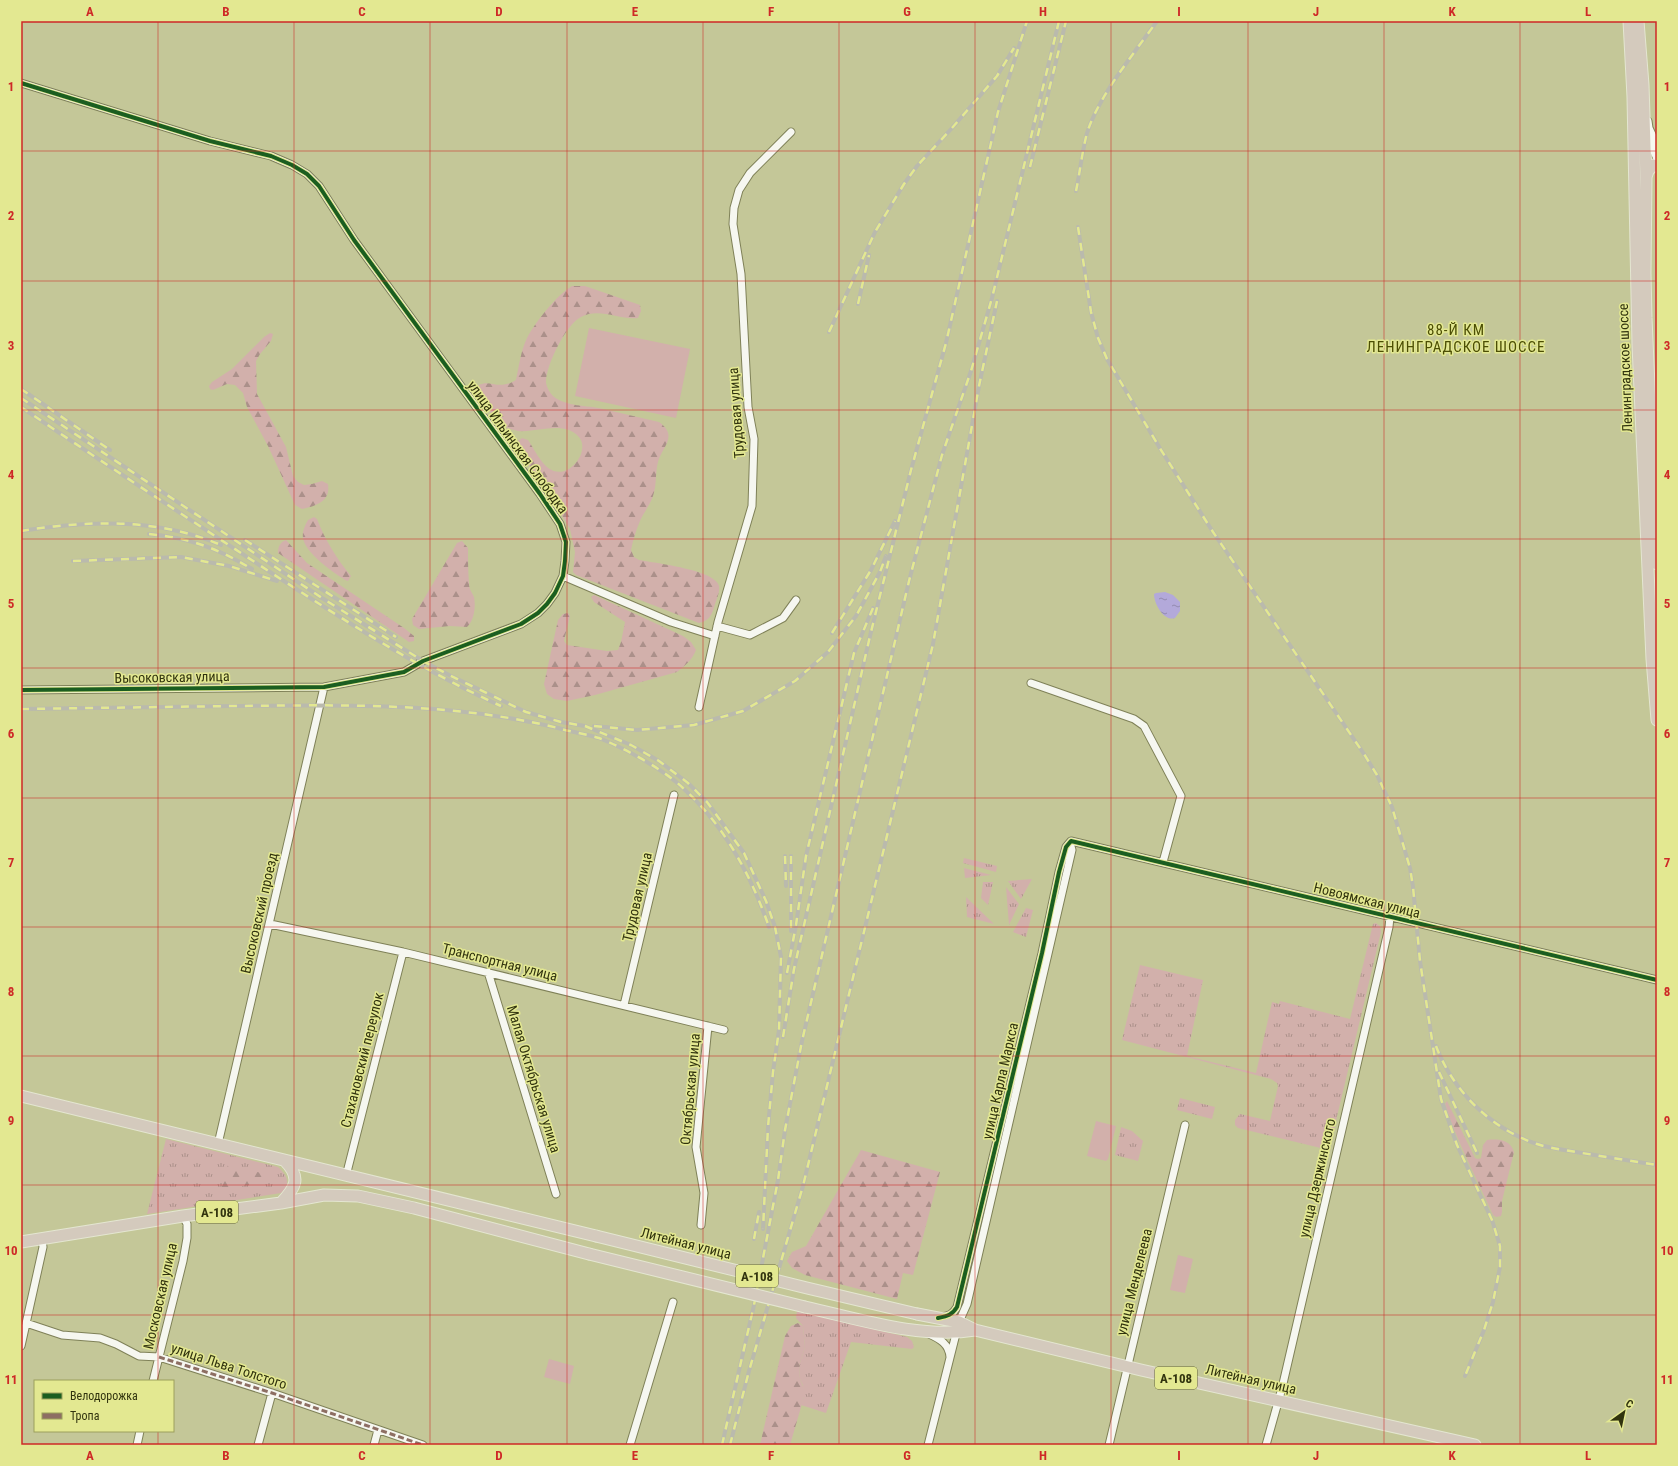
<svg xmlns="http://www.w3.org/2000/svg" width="1678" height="1466" viewBox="0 0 1678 1466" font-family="'Roboto Condensed',sans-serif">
<defs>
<pattern id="grass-tufts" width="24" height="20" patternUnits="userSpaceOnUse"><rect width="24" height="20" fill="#d2b0ab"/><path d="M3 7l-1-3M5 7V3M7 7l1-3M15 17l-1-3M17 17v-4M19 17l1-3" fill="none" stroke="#ab908a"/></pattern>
<pattern id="forest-firs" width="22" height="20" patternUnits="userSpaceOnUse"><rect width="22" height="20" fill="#d2b0ab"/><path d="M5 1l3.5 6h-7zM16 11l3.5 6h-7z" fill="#ab908a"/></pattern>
<pattern id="water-ripples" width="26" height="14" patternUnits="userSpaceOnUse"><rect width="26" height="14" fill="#b3a9da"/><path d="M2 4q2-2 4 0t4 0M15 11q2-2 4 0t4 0" fill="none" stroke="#928aaf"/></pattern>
</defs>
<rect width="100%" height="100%" fill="#c4c798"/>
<path fill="url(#grass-tufts)" d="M964,858L997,866L996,872L963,863Z
M964,868L991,875L965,878Z
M1032,879L1021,899L1008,881Z
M983,882H993L988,905L981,898Z
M1006,887L1019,904L1009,925Z
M966,897L994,924L967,917Z
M1026,908L1033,910L1026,937L1013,932Z
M1376,923L1380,926L1381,932L1329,1150L1238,1128L1235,1125V1120L1240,1114L1270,1121L1278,1086L1277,1083L1271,1079L1122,1040L1140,965L1203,980L1187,1056L1256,1073L1272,1002L1279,1004L1280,1001L1350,1019L1373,924Z
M1180,1098L1215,1107L1212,1119L1177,1110Z
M1121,1127L1132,1131L1143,1141L1138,1161L1115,1155Z
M166,1139L278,1167C287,1175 292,1185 281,1193L147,1214Z
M797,1311L907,1337L912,1341L914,1347L912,1349L851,1342L826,1413L801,1405L804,1397L803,1385L800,1379L799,1366L805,1347L803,1326L796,1318Z"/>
<path fill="url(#forest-firs)" d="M572,286H585L640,305L641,311L638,318C619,320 599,307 581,317C566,324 545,367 546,383C547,388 550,393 553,396C566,407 587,405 603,409C622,413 640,418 659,422C679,436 662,447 658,462C655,473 657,485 653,496C650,505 644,512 640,521C636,530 633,540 631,550L634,557L639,560C655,563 716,570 719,586C720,592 717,598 715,604C712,614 710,621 699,623L576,575L573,572L575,552L570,529L545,487L518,451V441L522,438L528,440C537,453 547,479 567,470C573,467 579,460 581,454C583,448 583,442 579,437C563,420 538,433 518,431C514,430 509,429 506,427C495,423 484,402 477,392L479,385C490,379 499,391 516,380C519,366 521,350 527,338C536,321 557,295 572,286Z
M270,333L273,334L271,341L260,354L256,361L257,394L286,447L293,476L298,482L304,485L312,484L322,481L328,484C331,502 315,506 302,509L295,505L268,446L247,407L243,393L235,385L227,384L213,390L210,389L209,386L212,382L232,369L264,337Z
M314,517L317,519C325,540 337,559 351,576L348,581L345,580C333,572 305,553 303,538C302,532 305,525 308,520Z
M286,540L307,563L404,628L414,636V641L409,642L278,553C278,547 280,542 286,540Z
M462,541L468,548C468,560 468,571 469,583C469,590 472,592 474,597C476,607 474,621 467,627L450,626L419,629L413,625L412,619L457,543Z
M594,595L683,636L691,642L696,650C692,660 686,665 677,672L595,695L567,701L554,699L547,694L544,684L558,620L563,614L568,613L570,616L564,641L567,645L607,651L618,650L621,642L625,622L594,602L591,597Z
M1447,1101L1475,1158L1478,1159L1481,1158L1483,1145L1487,1140C1498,1139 1510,1139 1514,1152L1502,1201V1212L1501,1216L1496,1217L1493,1215C1477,1179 1457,1142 1445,1104Z
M861,1150L940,1172L913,1275L903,1273L897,1299L805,1275L792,1268L787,1261L792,1252L806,1246Z
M228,1165L266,1174V1183L221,1189Z
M798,1323L803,1326L805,1347L799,1366L800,1379L805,1391L804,1397L790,1445H760L785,1336L791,1326Z"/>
<path fill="#d2b0ab" d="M589,328L690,349L676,418L575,396Z
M1096,1121L1116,1126L1108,1159L1106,1161L1087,1156Z
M1178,1255L1193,1259L1185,1293L1170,1290Z
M549,1359L574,1366L570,1384L544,1377Z"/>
<path fill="url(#water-ripples)" d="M1165,592L1173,595L1180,602V611L1175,618C1164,622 1154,604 1154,594L1156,593Z"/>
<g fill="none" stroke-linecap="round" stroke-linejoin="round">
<defs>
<path id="minor" d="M21,83L210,141L271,156L292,165L307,174L319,186L354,240L540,494L560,524L566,542L565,561L563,576L555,593L547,604L538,613L521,624L423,661L404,672L324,687L21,690
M1648,121L1649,128L1657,145
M1647,135L1657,159
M563,576L671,622L715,636
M717,626L750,635L783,618L796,600
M1031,683L1134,719L1144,726L1181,796L1163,862
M699,707L718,622L752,506L754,439L748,407L741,274L733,224L734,208L739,190L750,173L791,132
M270,924L403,952L724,1030
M488,972L556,1194
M624,1005L674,795
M218,1144L324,687
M346,1176L403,952
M701,1225L704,1193L696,1147L708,1026
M941,1317C949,1316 953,1314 957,1307L1042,953L1059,872L1066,847L1071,841L1657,980
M26,1323L62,1335L100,1338L116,1344L139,1356L159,1357L272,1393L423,1445
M929,1334C940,1339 949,1344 950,1357
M21,1346L43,1247L42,1239
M153,1381L183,1261L187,1238V1224L183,1216
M137,1445L140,1431
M258,1445L272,1393
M374,1445L378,1430
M630,1445L673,1302
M928,1445L959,1322L967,1304L1072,850L1070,843
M1109,1445L1185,1125
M1266,1445L1282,1388L1389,927L1390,917"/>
<path id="highway" d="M1629,21L1633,97L1638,345L1652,659L1657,720
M1638,21L1643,85L1646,178L1645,273L1646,318L1657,564
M1646,177L1648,171L1653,165L1657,166
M21,1096L596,1236
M281,1203C295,1188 302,1178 285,1161
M21,1242L183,1216L281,1203L324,1195L358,1196L414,1208L589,1254
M805,1307C859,1319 920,1339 975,1330
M917,1314L959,1322L975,1330L1141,1370L1475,1445"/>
</defs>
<use href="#minor" stroke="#7f8158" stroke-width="9"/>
<use href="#highway" stroke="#e4e6d1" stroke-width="13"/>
<use href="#minor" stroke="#f6f7f0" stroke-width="7"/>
<use href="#highway" stroke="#d4cabd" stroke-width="11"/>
<defs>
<path id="rail" d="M1030,167L1066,21
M1076,191C1080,172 1082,152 1087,133C1099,95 1134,54 1157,21
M1078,227L1091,312L1098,338L1107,359L1161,450L1213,532L1364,754L1377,775L1392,807L1410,868L1413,887L1420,961L1441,1099L1457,1145L1492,1220L1500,1246V1267L1493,1302L1484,1330L1465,1376
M858,304L869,255
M829,332L875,232L904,184L917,166L952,128L997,76L1014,48
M21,389L110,450
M21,398L322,598L423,661L449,675L526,712L561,722L585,726L631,745L659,761L688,783L707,802L744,853L766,901L775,927L781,957L779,1030L773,1072L768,1127L763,1229
M21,407C105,464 189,519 273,574C347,622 421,670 501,706
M21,531C88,520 158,518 221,545
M149,534C190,538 217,548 252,569
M245,540L396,637
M73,561L181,557L229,566L277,581
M832,633L871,570L895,521
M21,709C92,708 162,707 233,706C341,705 452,702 558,728C571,732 586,734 599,738C624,748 663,769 683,788C724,825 751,875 769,927
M594,726L637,730L694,725L743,711L795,681L828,652L856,616L880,572L886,556
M785,856L786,886
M791,856V931
M787,973L796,925L806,856L854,653L873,608
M783,1037L794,969L870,636L911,470L946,343L998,112L1027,21
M1436,1046C1453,1091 1491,1129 1537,1144C1552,1149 1567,1150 1582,1153C1607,1157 1632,1161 1657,1165
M1439,1072L1477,1153
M754,1239L759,1212
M722,1445L754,1305L778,1180L785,1130L802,1041L909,581L942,455L971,371L992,298L1059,21
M730,1445L749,1371L803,1186L933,644L979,386L997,301"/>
</defs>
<use href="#rail" stroke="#babaad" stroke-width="4"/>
<use href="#rail" stroke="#e3e891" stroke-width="2.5" stroke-dasharray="8" stroke-linecap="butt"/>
<defs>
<path id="highway-bridge" d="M596,1236L807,1288L917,1314
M589,1254L805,1307"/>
</defs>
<use href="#highway-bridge" stroke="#e4e6d1" stroke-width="13" stroke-linecap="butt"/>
<use href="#highway-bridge" stroke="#d4cabd" stroke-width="11"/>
<path stroke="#8d6e63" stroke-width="3" stroke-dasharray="6 3" stroke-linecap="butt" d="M159,1357L272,1393L423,1445"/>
<defs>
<path id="cycleway" d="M21,83L210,141L271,156L292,165L307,174L319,186L354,240L540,494L560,524L566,542L565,561L563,576L555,593L547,604L538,613L521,624L423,661L404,672L324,687L21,690
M938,1318C948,1316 952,1315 957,1307L1042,953L1059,872L1066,847L1071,841L1657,980"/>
</defs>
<use href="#cycleway" stroke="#e3e891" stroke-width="6"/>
<use href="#cycleway" stroke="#1b5e20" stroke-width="4"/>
</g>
<path fill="none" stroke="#ce2927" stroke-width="1" stroke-opacity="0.55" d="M158,21V1381M294,21V1445M430,21V1445M567,21V1445M703,21V1445M839,21V1445M975,21V1445M1111,21V1445M1248,21V1445M1384,21V1445M1520,21V1445M21,151H1657M21,281H1657M21,410H1657M21,539H1657M21,668H1657M21,798H1657M21,927H1657M21,1056H1657M21,1185H1657M21,1315H1657M158,1431V1445"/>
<g text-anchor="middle" stroke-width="3" stroke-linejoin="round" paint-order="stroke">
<g fill="#e3e891" stroke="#666935" stroke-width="1">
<rect x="196" y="1201" width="42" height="22" rx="3"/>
<rect x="736" y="1265" width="42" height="22" rx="3"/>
<rect x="1155" y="1367" width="42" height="22" rx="3"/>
</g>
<g font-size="13" font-weight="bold" fill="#31330e">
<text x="217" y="1217">А-108</text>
<text x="757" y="1281">А-108</text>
<text x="1176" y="1383">А-108</text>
</g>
<g font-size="14" fill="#31330e" stroke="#e3e891">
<text transform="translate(1625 368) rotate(-92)" y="5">Ленинградское шоссе</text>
<text transform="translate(736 413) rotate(-94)" y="5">Трудовая улица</text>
<text transform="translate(518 447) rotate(54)" y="5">улица Ильинская Слободка</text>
<text transform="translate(172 677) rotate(-1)" y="5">Высоковская улица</text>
<text transform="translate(637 897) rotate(-77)" y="5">Трудовая улица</text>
<text transform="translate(1367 900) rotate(14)" y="5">Новоямская улица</text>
<text transform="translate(259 913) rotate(-77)" y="5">Высоковский проезд</text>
<text transform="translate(500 962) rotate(14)" y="5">Транспортная улица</text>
<text transform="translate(362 1060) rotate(-76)" y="5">Стахановский переулок</text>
<text transform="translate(534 1079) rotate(73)" y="5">Малая Октябрьская улица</text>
<text transform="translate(1000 1081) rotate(-77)" y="5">улица Карла Маркса</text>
<text transform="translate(690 1089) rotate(-85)" y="5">Октябрьская улица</text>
<text transform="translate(1317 1178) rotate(-77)" y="5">улица Дзержинского</text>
<text transform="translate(686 1243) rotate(14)" y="5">Литейная улица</text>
<text transform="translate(1134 1282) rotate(-76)" y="5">улица Менделеева</text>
<text transform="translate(160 1296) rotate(-77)" y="5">Московская улица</text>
<text transform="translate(229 1366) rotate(18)" y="5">улица Льва Толстого</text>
<text transform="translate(1251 1379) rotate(13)" y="5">Литейная улица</text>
</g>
<g font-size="15" letter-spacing="1" fill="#4c4e04" stroke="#e3e891">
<text x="1456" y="335">88-Й КМ<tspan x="1456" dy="17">ЛЕНИНГРАДСКОЕ ШОССЕ</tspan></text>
</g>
</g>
<rect width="1678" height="1466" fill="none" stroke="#e3e891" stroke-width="44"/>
<rect x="34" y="1380" width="140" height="52" fill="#e3e891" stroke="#9ca05d"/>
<rect x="42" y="1393" width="20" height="6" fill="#1b5e20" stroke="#9ca05d"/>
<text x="70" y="1400" font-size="12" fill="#31330e">Велодорожка</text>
<rect x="42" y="1413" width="20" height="6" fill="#8d6e63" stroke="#9ca05d"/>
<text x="70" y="1420" font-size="12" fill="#31330e">Тропа</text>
<g transform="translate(1624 1412) rotate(33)" stroke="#e3e891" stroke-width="3" paint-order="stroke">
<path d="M0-3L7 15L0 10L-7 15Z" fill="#31330e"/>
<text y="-6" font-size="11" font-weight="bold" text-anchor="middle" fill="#31330e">С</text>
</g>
<rect x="22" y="22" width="1634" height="1422" fill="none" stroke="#ce2927" stroke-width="1.5"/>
<g font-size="13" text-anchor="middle" font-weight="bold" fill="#ce2927">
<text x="90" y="16">A</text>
<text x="226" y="16">B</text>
<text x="362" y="16">C</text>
<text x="499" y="16">D</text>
<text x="635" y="16">E</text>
<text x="771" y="16">F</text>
<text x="907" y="16">G</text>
<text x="1043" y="16">H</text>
<text x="1179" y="16">I</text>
<text x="1316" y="16">J</text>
<text x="1452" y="16">K</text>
<text x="1588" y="16">L</text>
<text x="11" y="91">1</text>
<text x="1667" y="91">1</text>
<text x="11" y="220">2</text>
<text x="1667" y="220">2</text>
<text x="11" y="350">3</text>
<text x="1667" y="350">3</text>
<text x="11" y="479">4</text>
<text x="1667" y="479">4</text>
<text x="11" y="608">5</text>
<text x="1667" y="608">5</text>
<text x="11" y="738">6</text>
<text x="1667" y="738">6</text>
<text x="11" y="867">7</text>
<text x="1667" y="867">7</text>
<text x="11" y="996">8</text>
<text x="1667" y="996">8</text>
<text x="11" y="1125">9</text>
<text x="1667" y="1125">9</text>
<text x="11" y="1255">10</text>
<text x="1667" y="1255">10</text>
<text x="11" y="1384">11</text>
<text x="1667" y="1384">11</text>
<text x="90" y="1460">A</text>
<text x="226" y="1460">B</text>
<text x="362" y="1460">C</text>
<text x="499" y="1460">D</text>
<text x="635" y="1460">E</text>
<text x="771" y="1460">F</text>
<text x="907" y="1460">G</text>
<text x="1043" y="1460">H</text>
<text x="1179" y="1460">I</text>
<text x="1316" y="1460">J</text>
<text x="1452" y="1460">K</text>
<text x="1588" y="1460">L</text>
</g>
</svg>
